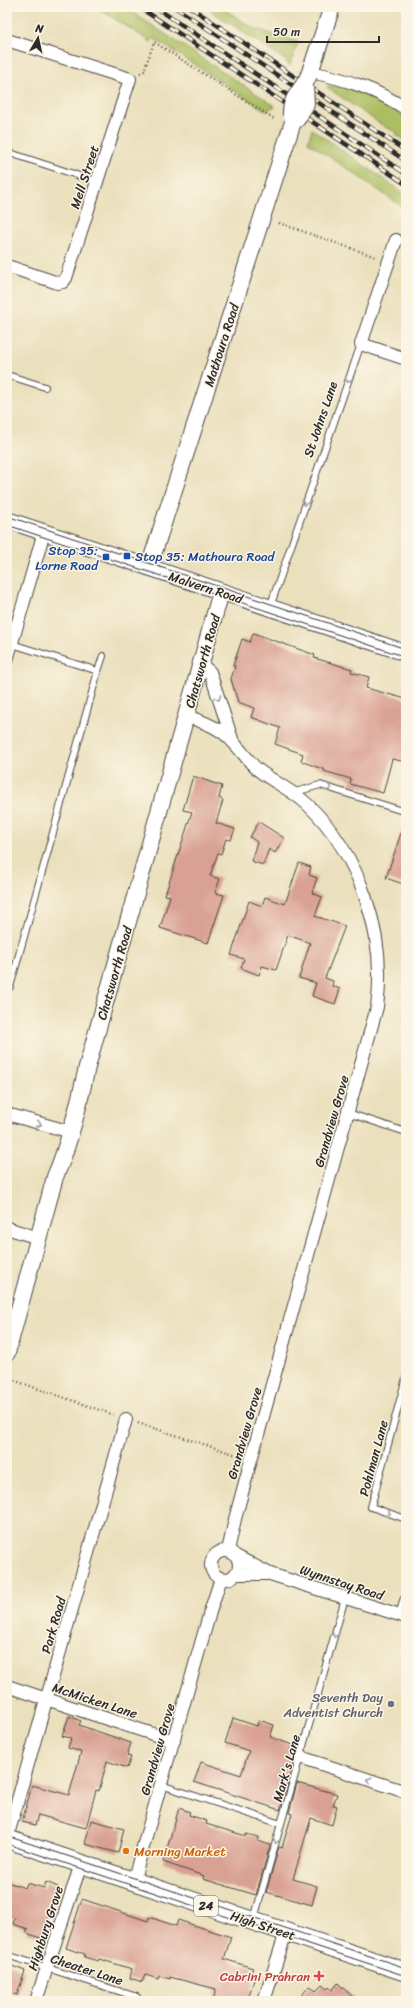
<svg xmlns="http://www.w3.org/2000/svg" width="413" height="2008" viewBox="0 0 413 2008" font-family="Sriracha,sans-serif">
<rect width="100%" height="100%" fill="#fcf5e5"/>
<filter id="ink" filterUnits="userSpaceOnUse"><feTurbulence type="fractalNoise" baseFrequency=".025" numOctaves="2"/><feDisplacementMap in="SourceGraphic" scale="8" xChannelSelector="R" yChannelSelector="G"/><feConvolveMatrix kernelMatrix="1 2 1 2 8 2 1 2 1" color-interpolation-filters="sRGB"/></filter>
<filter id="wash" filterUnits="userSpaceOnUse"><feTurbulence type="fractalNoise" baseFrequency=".012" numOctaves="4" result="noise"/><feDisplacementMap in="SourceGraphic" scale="16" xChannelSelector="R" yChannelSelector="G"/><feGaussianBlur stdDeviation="0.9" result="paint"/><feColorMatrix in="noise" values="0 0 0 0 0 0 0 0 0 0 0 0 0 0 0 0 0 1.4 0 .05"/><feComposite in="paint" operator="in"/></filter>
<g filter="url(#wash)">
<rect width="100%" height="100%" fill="#ebe0bd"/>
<path fill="#acbe62" stroke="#6c7446" d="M96,7H124L275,106L266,111L153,38L151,42Z
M209,7H221L253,28L298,42L290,66L285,60L214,13Z
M327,86L350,87L387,105L406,118V141L397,135L396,132L385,127L328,88Z
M312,129L406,195V209L308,142Z"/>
<g id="blocks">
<path fill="#d9a193" d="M253,633L315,655L314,658L352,669L351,672L369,677L366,688L406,699V762L392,759L383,793L350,784L351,779L324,771L325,770L301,761L303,754L275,744L280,728L251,717L254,708L238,702L231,679L235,666H233L242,639L250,642Z
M193,776L222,786L219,798L223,800L216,823L235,829L231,840L226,839L221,854L218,853L210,876L220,879L215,893L224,895L208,943L160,928L170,896L165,895L192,812L183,810Z
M259,822L284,838L275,853L269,849L263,865L251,861L257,842L250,837Z
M404,824H406V885L386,878Z
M299,863L311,867L309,875L317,878L312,893L322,897L315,916L345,926L325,978L333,981L332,986L340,989L335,1004L312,996L316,983L299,978L310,943L288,935L276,970L262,966L259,975L241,968L244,959L231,955L249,901L262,906L265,897L285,904Z
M69,1716L81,1721L79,1725L131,1743L127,1756L131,1757L127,1768L107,1761L99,1791L96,1790L86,1828L38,1815L35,1825L22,1822L32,1785L69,1795L81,1752L68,1748L71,1738L62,1736Z
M233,1718L257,1726L259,1720L274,1725L270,1737L293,1745L290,1753L294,1754V1761L280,1810L194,1782L201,1762L241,1775L249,1751L225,1743Z
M297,1783L337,1794L333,1805L337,1806L332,1825L311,1818L293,1879L317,1886L312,1905L266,1892L279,1847L282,1848L292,1814L289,1813Z
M179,1808L190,1812L189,1815L207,1821L206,1824L246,1836V1834L259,1837L258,1841L270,1845L256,1895L203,1879L204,1876L163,1862Z
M91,1820L124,1829L118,1853L85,1844Z
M7,1882L25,1888L27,1883L44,1888L46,1882L58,1887L41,1938L26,1933L28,1929L13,1924L15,1918L7,1916Z
M82,1899L148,1921L149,1917L176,1926L178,1920L231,1937L224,1959L253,1968L251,1972L256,1974L247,2001H213L216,1989L170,1977V1979L160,1976L159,1979L145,1975L142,1982L130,1978L132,1969L99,1959L98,1961L84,1957L85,1954L66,1948Z
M7,1964L25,1971L17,1995L7,1992Z
M338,1983L357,2001H296L310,1986L316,1991L322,1985L327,1989L329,1987L332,1990Z"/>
</g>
</g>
<g filter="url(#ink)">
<use href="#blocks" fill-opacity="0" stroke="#484641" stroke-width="1"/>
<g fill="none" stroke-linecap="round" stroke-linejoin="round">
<defs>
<path id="lane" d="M7,152L98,182
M7,375L45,387
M270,607L361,344
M98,671L103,656
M292,793L320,785L406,812
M7,986L10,987L98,671L12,644
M348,1113L406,1132
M406,1378L371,1507L406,1519
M161,1785L281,1824
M254,1919L345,1598
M7,1955L137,1997"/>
<path id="street" d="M7,40L130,79L66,278L63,282L58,283L7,266
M310,72C346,79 376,89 406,109
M396,240L361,344L406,359
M7,660L44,532
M201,665L210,672L233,742
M186,716C204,722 221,728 233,742C242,751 248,761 257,769C273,782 292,790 307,804C360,854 387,936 377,1007L251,1460L235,1519L228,1551
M7,1114L71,1132
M7,1228L38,1238
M211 1565a14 14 0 1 1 28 0a14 14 0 1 1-28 0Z
M236,1556L270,1574L406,1617
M235,1574H267
M402,1616L406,1601
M7,1686L174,1741
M300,1757L406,1792
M7,1838L126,1419
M133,1882L210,1612L221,1578
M36,2001L81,1864
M264,2001L286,1932"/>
<path id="secondary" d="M309,75L332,7
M7,520L406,653
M149,567L290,131L293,122L297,119
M7,1353L55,1177C70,1142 79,1104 87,1067L221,592"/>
<path id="primary" d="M7,1839L406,1972"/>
</defs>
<use href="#lane" stroke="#484641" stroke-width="8"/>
<use href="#street" stroke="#484641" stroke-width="14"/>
<use href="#secondary" stroke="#484641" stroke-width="18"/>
<use href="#primary" stroke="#484641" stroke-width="20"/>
<path stroke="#484641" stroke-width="2.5" stroke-dasharray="1 3" stroke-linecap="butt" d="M140,73L144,71L154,42L276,120
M279,223L376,257
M7,1378L114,1415
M138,1423L240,1456"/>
<use href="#lane" stroke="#fff" stroke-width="6"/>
<use href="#street" stroke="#fff" stroke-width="12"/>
<use href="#secondary" stroke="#fff" stroke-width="16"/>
<use href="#primary" stroke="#fff" stroke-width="18"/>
<path stroke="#2b2b2b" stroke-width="1" d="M7,516L406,649
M7,525L406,657
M7,1836L406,1968
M7,1844L406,1976"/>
<defs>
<path id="rail" d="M139,7L406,184
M155,7L406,174
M175,7L406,161
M190,7L406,151"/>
</defs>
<use href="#rail" stroke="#2b2b2b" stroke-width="4.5"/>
<use href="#rail" stroke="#fcf5e5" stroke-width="3" stroke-dasharray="9" stroke-linecap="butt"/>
<defs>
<path id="secondary-bridge" d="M291,115C290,97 303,90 309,75
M297,119L306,104L305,86"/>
</defs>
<use href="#secondary-bridge" stroke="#484641" stroke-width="18" stroke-linecap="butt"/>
<use href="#secondary-bridge" stroke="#fff" stroke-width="16"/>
</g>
<defs><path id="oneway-chevron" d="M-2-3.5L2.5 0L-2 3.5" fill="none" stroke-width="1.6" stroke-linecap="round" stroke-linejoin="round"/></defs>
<g stroke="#a0a0a0">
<use href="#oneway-chevron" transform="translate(348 380) rotate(109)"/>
<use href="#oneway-chevron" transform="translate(305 503) rotate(109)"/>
<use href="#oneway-chevron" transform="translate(218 698) rotate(70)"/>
<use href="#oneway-chevron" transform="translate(329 788) rotate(18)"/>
<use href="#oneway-chevron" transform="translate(39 1124) rotate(12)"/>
<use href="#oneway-chevron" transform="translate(388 1513) rotate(19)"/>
<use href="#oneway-chevron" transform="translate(335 1635) rotate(106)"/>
<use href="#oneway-chevron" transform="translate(369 1780) rotate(-162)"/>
<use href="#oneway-chevron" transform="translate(276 1841) rotate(106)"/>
</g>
</g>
<g fill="#1a4fb4" stroke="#fcf5e5" stroke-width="1.5">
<rect x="123" y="552" width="8" height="8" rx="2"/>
<rect x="102" y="553" width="8" height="8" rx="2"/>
</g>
<circle fill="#6b7280" stroke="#fcf5e5" stroke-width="1.5" cx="391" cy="1704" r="4"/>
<circle fill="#e8710a" stroke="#fcf5e5" stroke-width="1.5" cx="126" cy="1851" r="4"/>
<path fill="#e0444e" stroke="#fcf5e5" stroke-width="1.5" d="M317 1970h4v4h4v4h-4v4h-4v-4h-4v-4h4z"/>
<g text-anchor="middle" stroke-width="3" stroke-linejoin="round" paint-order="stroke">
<rect fill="#fcf5e5" stroke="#6a6863" stroke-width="1" x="194" y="1896" width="24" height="20" rx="3"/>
<g font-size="12" font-weight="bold" fill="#2b2b2b">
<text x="206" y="1910">24</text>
</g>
<g font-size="13" fill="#2b2b2b" stroke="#fcf5e5">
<text transform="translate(84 177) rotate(-72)" y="5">Mell Street</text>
<text transform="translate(221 345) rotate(-72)" y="5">Mathoura Road</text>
<text transform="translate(320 419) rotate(-71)" y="5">St Johns Lane</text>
<text transform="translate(206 587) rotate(18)" y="5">Malvern Road</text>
<text transform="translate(202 661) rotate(-74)" y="5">Chatsworth Road</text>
<text transform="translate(114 973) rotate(-74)" y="5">Chatsworth Road</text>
<text transform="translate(331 1121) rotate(-74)" y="5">Grandview Grove</text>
<text transform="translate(244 1433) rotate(-74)" y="5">Grandview Grove</text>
<text transform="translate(373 1458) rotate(-75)" y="5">Pohlman Lane</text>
<text transform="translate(342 1582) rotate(18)" y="5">Wynnstay Road</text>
<text transform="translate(53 1625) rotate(-74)" y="5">Park Road</text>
<text transform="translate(95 1700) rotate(18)" y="5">McMicken Lane</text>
<text transform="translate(157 1749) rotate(-74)" y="5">Grandview Grove</text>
<text transform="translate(286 1768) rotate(-74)" y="5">Mark's Lane</text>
<text transform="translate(263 1925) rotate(18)" y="5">High Street</text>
<text transform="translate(45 1928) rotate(-72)" y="5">Highbury Grove</text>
<text transform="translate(87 1969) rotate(18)" y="5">Cheater Lane</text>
</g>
<g font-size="13" fill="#164399" stroke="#fcf5e5" text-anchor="end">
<text x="98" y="555">Stop 35:<tspan x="98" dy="15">Lorne Road</tspan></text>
<text x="135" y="561" text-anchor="start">Stop 35: Mathoura Road</text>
</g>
<g font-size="13" fill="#5b616d" stroke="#fcf5e5" text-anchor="end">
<text x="383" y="1702">Seventh Day<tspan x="383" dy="15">Adventist Church</tspan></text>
</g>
<g font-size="13" fill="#c56008" stroke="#fcf5e5" text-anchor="start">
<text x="134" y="1856">Morning Market</text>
</g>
<g font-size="13" fill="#be3a42" stroke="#fcf5e5" text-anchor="end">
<text x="310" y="1981">Cabrini Prahran</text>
</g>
</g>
<rect width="413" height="2008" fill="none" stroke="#fcf5e5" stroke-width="24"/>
<g transform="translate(38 38) rotate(9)" stroke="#fcf5e5" stroke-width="3" paint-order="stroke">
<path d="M0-3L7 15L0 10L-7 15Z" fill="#2b2b2b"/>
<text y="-6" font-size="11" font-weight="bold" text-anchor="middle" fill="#2b2b2b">N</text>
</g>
<path d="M267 36v6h112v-6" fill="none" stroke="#2b2b2b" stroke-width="2"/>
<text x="273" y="36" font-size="12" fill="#2b2b2b" stroke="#fcf5e5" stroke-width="3" paint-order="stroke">50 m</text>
</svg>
